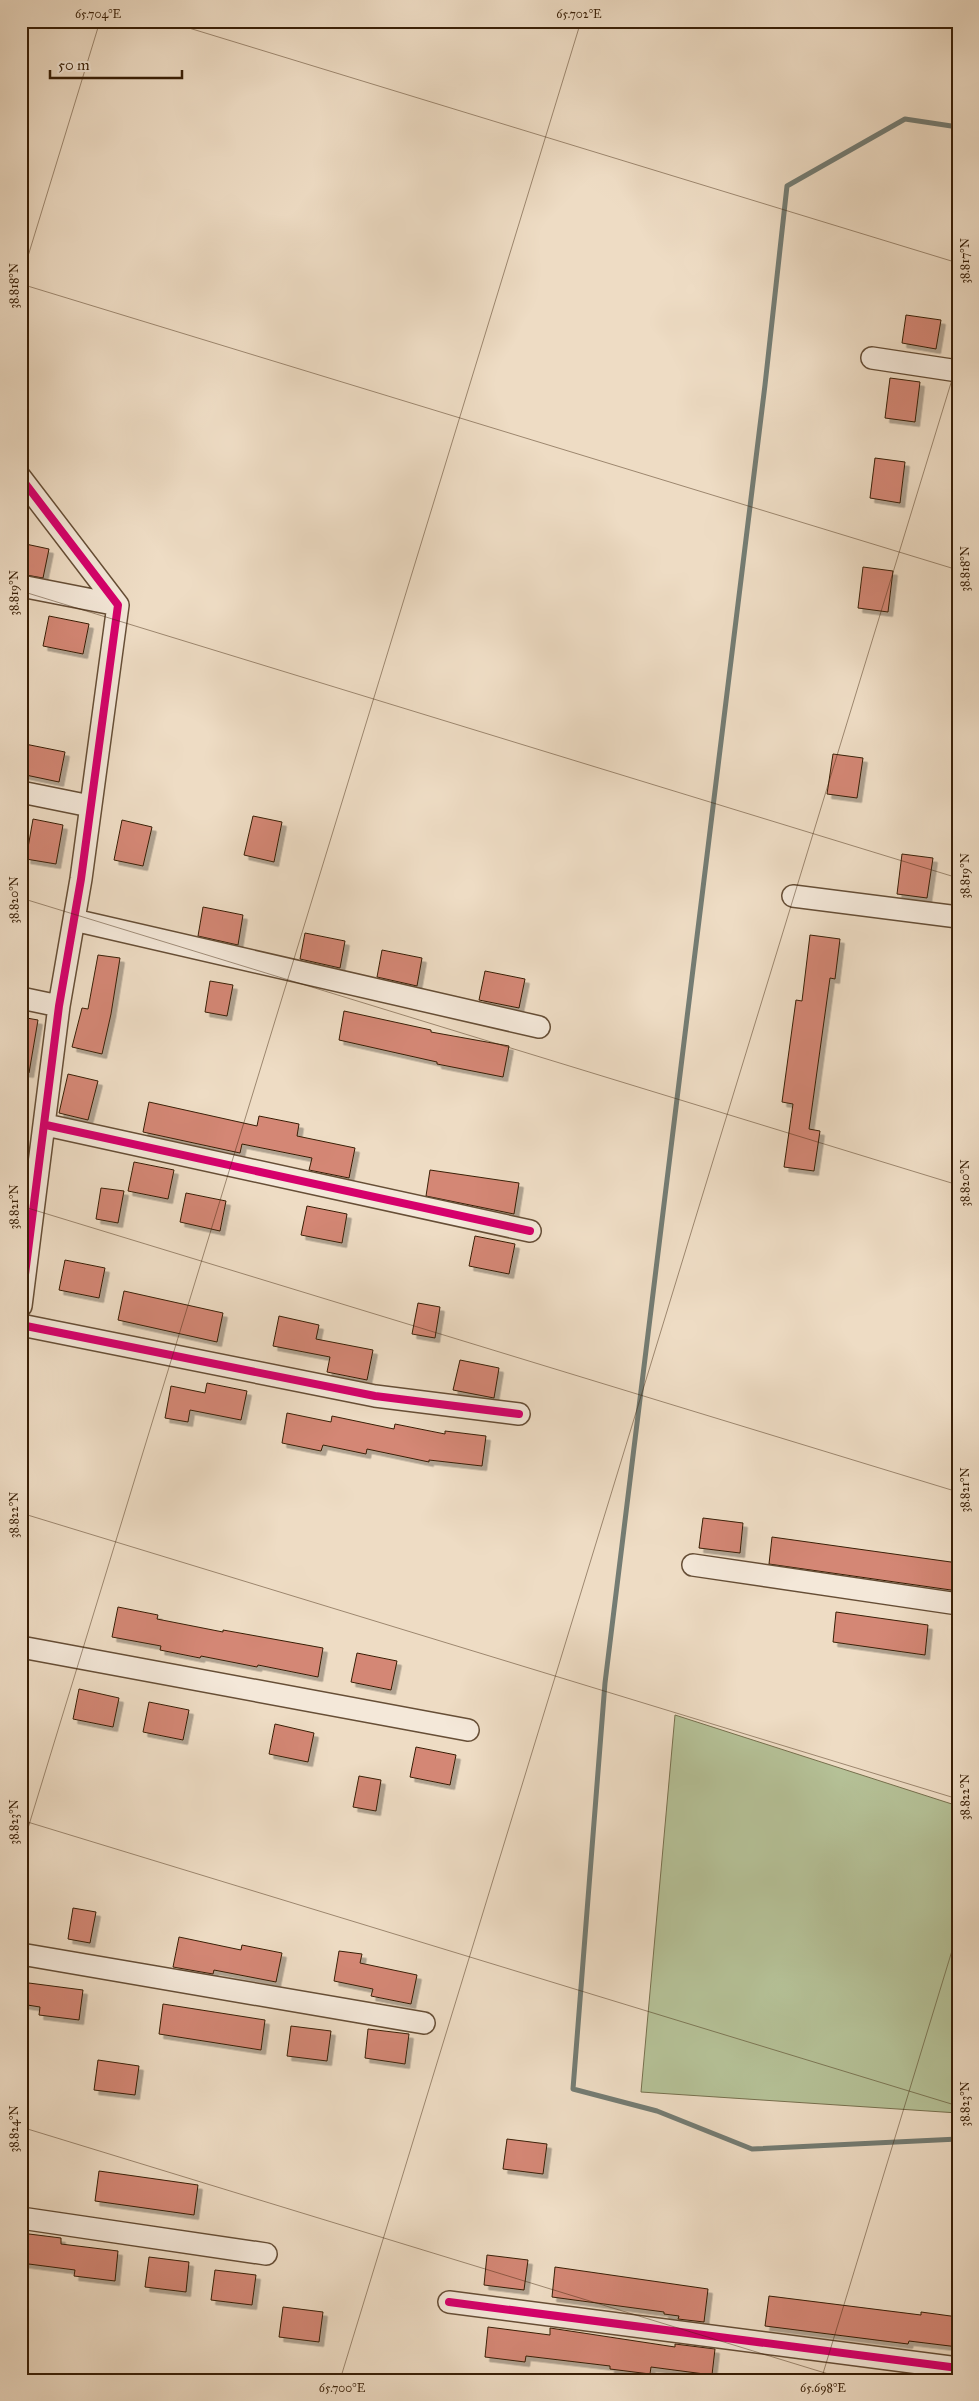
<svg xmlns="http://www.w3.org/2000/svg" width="979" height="2401" viewBox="0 0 979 2401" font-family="'IM FELL Great Primer',serif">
<defs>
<filter id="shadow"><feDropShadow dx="4.5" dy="4.5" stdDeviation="0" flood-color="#0004"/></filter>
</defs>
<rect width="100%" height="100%" fill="#eedcc4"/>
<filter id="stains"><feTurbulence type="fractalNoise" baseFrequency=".004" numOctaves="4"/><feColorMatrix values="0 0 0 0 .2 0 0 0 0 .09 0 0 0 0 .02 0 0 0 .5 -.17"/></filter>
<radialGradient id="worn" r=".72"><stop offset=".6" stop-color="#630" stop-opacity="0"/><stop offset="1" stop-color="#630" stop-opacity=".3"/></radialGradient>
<path fill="#b5c197" stroke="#77704e" d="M675,1715L958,1806V2113L641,2092Z"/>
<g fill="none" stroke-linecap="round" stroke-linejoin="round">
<path stroke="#747c73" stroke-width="5" d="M958,127L905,119L787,186L765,385L605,1683L573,2089L657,2111L752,2149L958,2139"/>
</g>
<path fill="#d48774" stroke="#391f06" filter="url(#shadow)" d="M906,315L941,320L936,349L902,343Z
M890,378L920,382L915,422L885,418Z
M875,458L905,462L900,503L870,498Z
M21,543L49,549L43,578L21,574Z
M863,567L893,571L888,612L858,608Z
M49,616L89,624L83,654L43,646Z
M25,744L65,752L59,782L21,774Z
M833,754L863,758L857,798L827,794Z
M253,816L282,822L274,862L244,855Z
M33,819L63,825L56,864L26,859Z
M122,820L152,827L143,866L114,860Z
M902,854L933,858L927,898L897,894Z
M203,907L243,915L238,945L198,936Z
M305,933L345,941L340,968L300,959Z
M810,935L840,939L835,979L830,978L809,1129L820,1131L814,1171L784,1167L793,1104L782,1102L796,1000L802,1001Z
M382,950L422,958L417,986L377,977Z
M98,955L120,958L111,1014L102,1054L72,1047L82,1008L88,1009Z
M485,971L525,979L519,1008L479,1000Z
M210,981L233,985L227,1016L205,1012Z
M344,1011L431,1030V1032L509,1046L503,1077L437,1064V1062L339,1040Z
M21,1017L38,1020L29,1073L21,1072Z
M68,1074L98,1081L88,1120L59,1113Z
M149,1102L257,1126L259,1116L299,1124L297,1136L355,1148L349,1178L309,1170L312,1158L242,1144L240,1153L143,1132Z
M134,1162L174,1170L168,1199L128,1191Z
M430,1170L519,1183L514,1214L426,1196Z
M101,1188L124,1191L118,1223L96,1219Z
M186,1193L226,1201L220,1231L180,1222Z
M307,1206L347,1214L342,1243L301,1235Z
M475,1236L515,1244L509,1274L469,1266Z
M65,1260L105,1268L99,1298L59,1290Z
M124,1291L223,1313L217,1342L118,1320Z
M418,1303L440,1307L435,1338L412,1334Z
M279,1316L319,1325L316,1339L373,1350L367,1380L327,1372L330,1357L273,1346Z
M460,1360L499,1368L494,1398L453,1390Z
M207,1383L247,1391L241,1420L190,1410L188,1422L165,1418L171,1386L205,1393Z
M287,1413L331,1422L332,1416L394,1429L395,1424L445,1434V1431L486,1436L482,1466L429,1460V1462L367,1449L366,1454L323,1445L321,1451L282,1443Z
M703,1518L743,1523L740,1553L699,1548Z
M772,1537L958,1563V1591L769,1564Z
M118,1607L158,1615L157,1619L223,1632V1630L323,1648L318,1677L258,1665L257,1667L201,1656L200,1658L160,1650L161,1646L112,1637Z
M836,1612L928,1625L925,1655L833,1642Z
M357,1653L397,1661L391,1690L351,1682Z
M79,1689L119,1698L113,1727L73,1719Z
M149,1702L189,1710L183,1740L143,1732Z
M275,1724L314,1733L308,1762L269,1754Z
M416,1747L456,1755L450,1785L410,1777Z
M359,1776L381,1780L376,1811L353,1807Z
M73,1908L96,1912L90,1943L68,1939Z
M179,1937L241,1950L242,1945L282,1953L276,1982L214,1970L213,1974L173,1967Z
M339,1951L362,1954L360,1963L417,1975L411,2004L371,1996L373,1989L334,1981Z
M21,1982L83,1990L79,2020L39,2015L40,2007L21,2004Z
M163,2004L265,2020L261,2050L159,2034Z
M291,2026L331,2031L327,2061L287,2056Z
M368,2029L409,2034L405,2064L365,2058Z
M98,2060L139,2066L135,2095L94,2090Z
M507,2139L547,2144L543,2174L503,2169Z
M99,2171L198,2185L194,2215L95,2201Z
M21,2233L61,2238V2244L118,2251L115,2281L74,2276L75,2270L21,2263Z
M487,2255L528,2260L524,2290L484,2285Z
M149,2257L189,2262L186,2292L145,2287Z
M555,2267L708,2289L704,2322L678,2319L679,2316L664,2314V2312L552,2297Z
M215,2270L256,2275L252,2305L211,2300Z
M769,2296L921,2315V2312L958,2317V2347L909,2341L908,2344L765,2326Z
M283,2307L323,2312L319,2342L279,2337Z
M488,2327L550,2335V2328L675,2347V2344L715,2349L712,2375L651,2367L650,2374L610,2369V2366L526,2356L525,2362L485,2357Z"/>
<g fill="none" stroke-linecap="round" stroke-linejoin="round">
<defs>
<path id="minor" d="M872,358L958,371
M21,478L118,605L81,879L59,1006L21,1306
M21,586L118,605
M21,792L90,806
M793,896L958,917
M74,920L539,1027
M21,998L59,1006
M46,1125L530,1231
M21,1325L375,1396L519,1414
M693,1565L958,1604
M21,1647L468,1730
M21,1954L424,2023
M21,2218L266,2254
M449,2302L958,2368"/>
</defs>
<use href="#minor" stroke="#664e36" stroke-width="24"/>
<use href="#minor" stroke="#f4e8d9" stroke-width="21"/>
<defs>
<path id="cycleway" d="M21,478L118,605L81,879L59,1006L21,1306
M46,1125L530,1231
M21,1325L375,1396L519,1414
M449,2302L958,2368"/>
</defs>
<use href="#cycleway" stroke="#f4e8d9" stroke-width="11"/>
<use href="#cycleway" stroke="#d6006c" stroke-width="8"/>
</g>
<path fill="none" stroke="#391f06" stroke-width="1" stroke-opacity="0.45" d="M166,21L958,263M21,279L100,21M21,284L958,570M21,591L958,878M21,898L958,1185M21,1206L958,1492M21,1513L958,1799M21,1820L958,2106M21,1851L581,21M21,2127L848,2380M340,2380L958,360M821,2380L958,1931"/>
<rect width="979" height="2401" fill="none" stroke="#eedcc4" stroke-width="55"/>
<path d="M50 70v8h132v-8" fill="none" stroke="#391f06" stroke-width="2.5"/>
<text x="58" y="70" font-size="15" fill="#391f06" stroke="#f4e8d9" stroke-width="4" paint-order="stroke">50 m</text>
<rect x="28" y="28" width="924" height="2346" fill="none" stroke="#391f06" stroke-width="2"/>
<g font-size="12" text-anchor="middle" fill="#391f06">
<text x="98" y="18">65.704°E</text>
<text x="579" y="18">65.702°E</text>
<text transform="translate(965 261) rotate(-90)" y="4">38.817°N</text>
<text transform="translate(14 286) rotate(-90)" y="4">38.818°N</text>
<text transform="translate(965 569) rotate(-90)" y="4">38.818°N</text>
<text transform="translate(14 593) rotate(-90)" y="4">38.819°N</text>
<text transform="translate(965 876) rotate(-90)" y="4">38.819°N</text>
<text transform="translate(14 900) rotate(-90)" y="4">38.820°N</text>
<text transform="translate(965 1183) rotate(-90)" y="4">38.820°N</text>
<text transform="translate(14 1207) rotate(-90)" y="4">38.821°N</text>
<text transform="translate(965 1490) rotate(-90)" y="4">38.821°N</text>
<text transform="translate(14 1515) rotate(-90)" y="4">38.822°N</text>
<text transform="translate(965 1797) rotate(-90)" y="4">38.822°N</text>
<text transform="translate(14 1822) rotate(-90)" y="4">38.823°N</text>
<text transform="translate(965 2104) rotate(-90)" y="4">38.823°N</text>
<text transform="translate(14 2129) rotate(-90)" y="4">38.824°N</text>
<text x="342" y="2392">65.700°E</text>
<text x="823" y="2392">65.698°E</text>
</g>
<rect width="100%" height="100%" filter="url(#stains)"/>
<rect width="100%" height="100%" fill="url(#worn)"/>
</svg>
